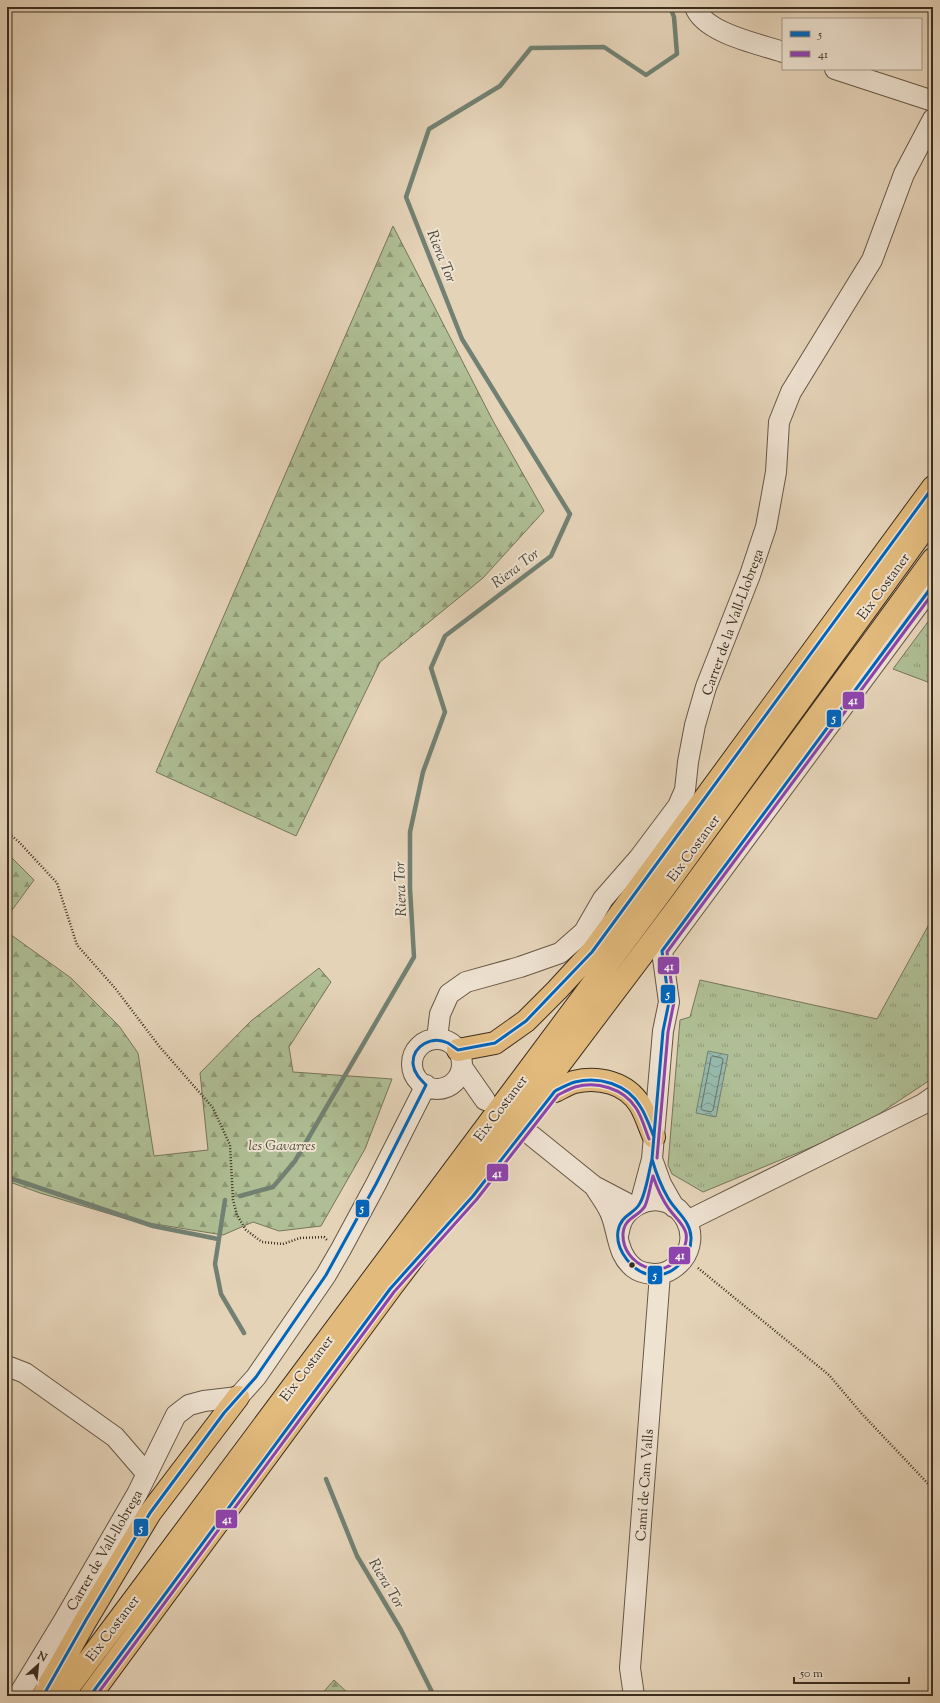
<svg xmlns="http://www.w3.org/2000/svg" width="940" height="1703" viewBox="0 0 940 1703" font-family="'Sorts Mill Goudy',serif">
<defs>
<pattern id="forest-firs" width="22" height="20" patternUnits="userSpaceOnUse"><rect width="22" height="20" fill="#afbe94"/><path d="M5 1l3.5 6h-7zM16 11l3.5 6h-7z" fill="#909b78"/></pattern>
<pattern id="park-tufts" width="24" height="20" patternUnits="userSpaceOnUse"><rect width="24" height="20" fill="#afbe94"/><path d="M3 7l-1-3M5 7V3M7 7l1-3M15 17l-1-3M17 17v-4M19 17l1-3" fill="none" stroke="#909b78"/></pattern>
<pattern id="water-waves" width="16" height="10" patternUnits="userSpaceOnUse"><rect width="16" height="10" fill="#96b8ab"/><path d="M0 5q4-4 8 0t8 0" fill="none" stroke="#7c968b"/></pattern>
</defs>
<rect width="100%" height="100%" fill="#e5d3b8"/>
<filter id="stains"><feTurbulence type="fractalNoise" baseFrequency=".005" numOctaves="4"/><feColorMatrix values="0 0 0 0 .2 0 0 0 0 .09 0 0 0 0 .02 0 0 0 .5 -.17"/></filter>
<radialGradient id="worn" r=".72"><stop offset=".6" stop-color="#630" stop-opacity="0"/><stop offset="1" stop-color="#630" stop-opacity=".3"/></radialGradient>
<path fill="url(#forest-firs)" stroke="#75765a" d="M393,226L493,421L544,511L483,578L380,662L296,836L156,772Z
M7,853L34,880L7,917Z
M7,932L71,978L119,1026L138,1053L154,1156L208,1150L200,1073L251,1021L319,968L331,982L289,1047L293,1072L392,1079L365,1149L321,1226L279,1231L253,1222L223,1235L130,1220L40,1193L7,1181Z
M334,1680L351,1696H320Z"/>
<path fill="url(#park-tufts)" stroke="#75765a" d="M933,615V684L893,669Z
M933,917V1078L858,1128L703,1192L672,1174L668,1165L680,1020L690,1017L700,980L877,1019Z"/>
<path fill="url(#water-waves)" stroke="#728173" d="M708,1051L728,1055L716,1117L696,1113Z"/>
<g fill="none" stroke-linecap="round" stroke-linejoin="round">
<path stroke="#687365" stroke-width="1" d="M713,1056L722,1058L723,1060L713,1110L711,1112L702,1110L701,1108L711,1058Z"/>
<path stroke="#728173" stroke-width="4.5" d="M7,1177L153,1226L218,1239
M240,1196L273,1187L295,1161L414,957L410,888V832L423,772L445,712L431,668L445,636L551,556L570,514L462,339L406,197L429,129L500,86L531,48L604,47L646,75L677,54L674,17L670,7
M225,1200L215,1264L221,1294L244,1333
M326,1479L357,1556L401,1630L434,1696"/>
<defs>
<path id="minor" d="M695,7C704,33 759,44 783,52
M835,69L933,101
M437,1039L440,1014L449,994L466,982L520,967L560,953L584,932L603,899L639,858L678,806L685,790L688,762L695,725L706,687L750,575L766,527L776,472L779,422L791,392L872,260L904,174L933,119
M412 1064a25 25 0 1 1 50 0a25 25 0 1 1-50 0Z
M462,1067L485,1100
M532,1136L594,1186L634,1207
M652,1159L661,1184L674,1207
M594,1186C599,1194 606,1203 610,1212C619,1232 616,1257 637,1270C647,1275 662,1276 672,1269C712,1243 680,1185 639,1204C632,1208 625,1214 622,1221C620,1225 619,1231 618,1236
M640,1204L652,1159L663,1031L669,1002L662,951L933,585
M687,1221L923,1104L933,1097
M7,1366L25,1373L115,1437L147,1474
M18,1696L63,1622L137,1494L176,1415L189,1405L204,1401L238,1397L256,1377L326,1275L341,1249L376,1184L426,1085
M634,1696L630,1668L632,1643L660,1274"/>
<path id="highway" d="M458,1050L495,1043L526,1021L557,990L592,952L933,487
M555,1091C561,1088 568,1084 574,1082C599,1076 627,1083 640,1105C646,1115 649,1126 654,1137
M43,1696L86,1620L150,1513L238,1397
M62,1696L662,891L933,517
M90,1696L390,1289L682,902L933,559"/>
</defs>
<use href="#minor" stroke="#665745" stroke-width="22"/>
<use href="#highway" stroke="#3b2e1f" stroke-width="24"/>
<path stroke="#3b2e1f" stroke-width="2.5" stroke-dasharray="1 2" stroke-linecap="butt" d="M7,12L10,7
M7,832L19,842L57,883L77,945L115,988L159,1046L213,1108L230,1145L233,1200L237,1215L246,1230L262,1242L283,1244L300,1238L324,1237L327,1240
M698,1268L829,1375L862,1414L933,1489"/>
<use href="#minor" stroke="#eee2d1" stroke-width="20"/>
<use href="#highway" stroke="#e2ba7c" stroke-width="22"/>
<defs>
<path id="bus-1" d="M652,1159C656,1173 661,1186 668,1198C676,1212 690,1220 691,1237C692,1257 673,1277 652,1275C633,1273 615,1250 618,1231C621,1214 635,1214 640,1203C646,1193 649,1171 652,1159Z
M652,1159L663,1031L669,1002L662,951L933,585
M43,1696L86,1620L150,1513L224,1413L256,1377L326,1275L376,1184L426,1085C420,1079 414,1073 413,1064C412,1046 432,1035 448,1043C451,1045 455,1048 458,1050L495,1043L526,1021L592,952L933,487
M90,1696L390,1289L473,1196L555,1091C561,1088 568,1084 575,1082C599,1076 627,1084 640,1106C646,1115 650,1127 654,1137"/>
<path id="bus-2" d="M657,1158L668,1032L674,1002L667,952L933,593
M653,1176C657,1188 662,1199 669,1209C681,1225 694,1231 681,1254C664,1284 622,1265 623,1234C624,1217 639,1217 645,1206C649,1197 650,1186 653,1176Z
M96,1696L394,1292L477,1199L558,1095C564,1092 569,1089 575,1087C597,1081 623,1088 636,1108C642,1117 645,1129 649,1139"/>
</defs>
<use href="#bus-1" stroke="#eee2d1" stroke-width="6"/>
<use href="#bus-2" stroke="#eee2d1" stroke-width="6"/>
<use href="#bus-1" stroke="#0065bd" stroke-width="3"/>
<use href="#bus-2" stroke="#8e44ad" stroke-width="3"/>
</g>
<circle fill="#3b2e1f" stroke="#eee2d1" stroke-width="1.5" cx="632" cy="1265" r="3.5"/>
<g text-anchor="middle" stroke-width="4" stroke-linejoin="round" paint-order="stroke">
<g font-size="14" fill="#3b2e1f" stroke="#eee2d1">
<text transform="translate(883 586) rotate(-54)" y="5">Eix Costaner</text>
<text transform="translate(732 622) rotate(-70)" y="5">Carrer de la Vall-Llobrega</text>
<text transform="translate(693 848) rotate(-54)" y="5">Eix Costaner</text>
<text transform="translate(500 1108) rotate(-53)" y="5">Eix Costaner</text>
<text transform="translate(306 1368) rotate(-53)" y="5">Eix Costaner</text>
<text transform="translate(644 1485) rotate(-86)" y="5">Camí de Can Valls</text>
<text transform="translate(104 1550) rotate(-60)" y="5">Carrer de Vall-llobrega</text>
<text transform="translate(112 1628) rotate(-53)" y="5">Eix Costaner</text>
</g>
<g font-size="14" font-style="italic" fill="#524b36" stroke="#eee2d1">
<text x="282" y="1150">les Gavarres</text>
</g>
<g font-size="15" font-style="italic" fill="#4d4a3b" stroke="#eee2d1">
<text transform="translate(442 256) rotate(68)" y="5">Riera Tor</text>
<text transform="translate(515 568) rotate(-37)" y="5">Riera Tor</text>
<text transform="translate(400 889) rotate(-92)" y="5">Riera Tor</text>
<text transform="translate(387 1583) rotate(59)" y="5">Riera Tor</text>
</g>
</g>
<g stroke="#eee2d1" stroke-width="1.5">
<rect x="842" y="691" width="23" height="19" rx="4" fill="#8e44ad"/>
<rect x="826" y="709" width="16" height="19" rx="4" fill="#0065bd"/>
<rect x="657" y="956" width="23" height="19" rx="4" fill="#8e44ad"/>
<rect x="660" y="984" width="16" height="20" rx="4" fill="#0065bd"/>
<rect x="486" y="1163" width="23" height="19" rx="4" fill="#8e44ad"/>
<rect x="355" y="1199" width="15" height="19" rx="4" fill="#0065bd"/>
<rect x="668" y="1246" width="23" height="19" rx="4" fill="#8e44ad"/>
<rect x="647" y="1265" width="16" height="20" rx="4" fill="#0065bd"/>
<rect x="215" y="1509" width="23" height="20" rx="4" fill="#8e44ad"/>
<rect x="133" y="1518" width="16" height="19" rx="4" fill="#0065bd"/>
</g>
<g font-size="11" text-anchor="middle" font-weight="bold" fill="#fff">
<text x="853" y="704">41</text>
<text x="834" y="722">5</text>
<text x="669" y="970">41</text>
<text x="668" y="998">5</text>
<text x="497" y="1177">41</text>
<text x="362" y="1212">5</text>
<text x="680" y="1259">41</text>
<text x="655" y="1279">5</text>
<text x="227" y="1523">41</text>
<text x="141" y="1532">5</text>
</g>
<rect width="940" height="1703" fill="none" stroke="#e5d3b8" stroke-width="24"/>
<rect x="8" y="8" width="924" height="1687" fill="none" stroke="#3b2e1f" stroke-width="2"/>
<rect x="12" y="12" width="916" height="1679" fill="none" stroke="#3b2e1f"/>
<rect x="782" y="18" width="140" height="52" fill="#eee2d1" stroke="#a69a8a"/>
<rect x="790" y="31" width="20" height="6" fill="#0065bd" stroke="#a69a8a"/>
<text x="818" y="38" font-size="12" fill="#3b2e1f">5</text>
<rect x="790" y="51" width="20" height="6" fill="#8e44ad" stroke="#a69a8a"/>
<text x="818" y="58" font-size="12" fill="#3b2e1f">41</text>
<g transform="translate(38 1665) rotate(27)" stroke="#eee2d1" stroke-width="3" paint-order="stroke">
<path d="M0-3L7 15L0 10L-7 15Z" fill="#3b2e1f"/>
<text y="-6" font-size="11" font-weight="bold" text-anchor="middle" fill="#3b2e1f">N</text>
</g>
<path d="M794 1677v6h115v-6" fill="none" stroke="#3b2e1f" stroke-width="2"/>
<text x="800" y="1677" font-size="12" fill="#3b2e1f" stroke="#eee2d1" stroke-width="3" paint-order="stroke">50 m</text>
<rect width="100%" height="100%" filter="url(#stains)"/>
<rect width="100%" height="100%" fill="url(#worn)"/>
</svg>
